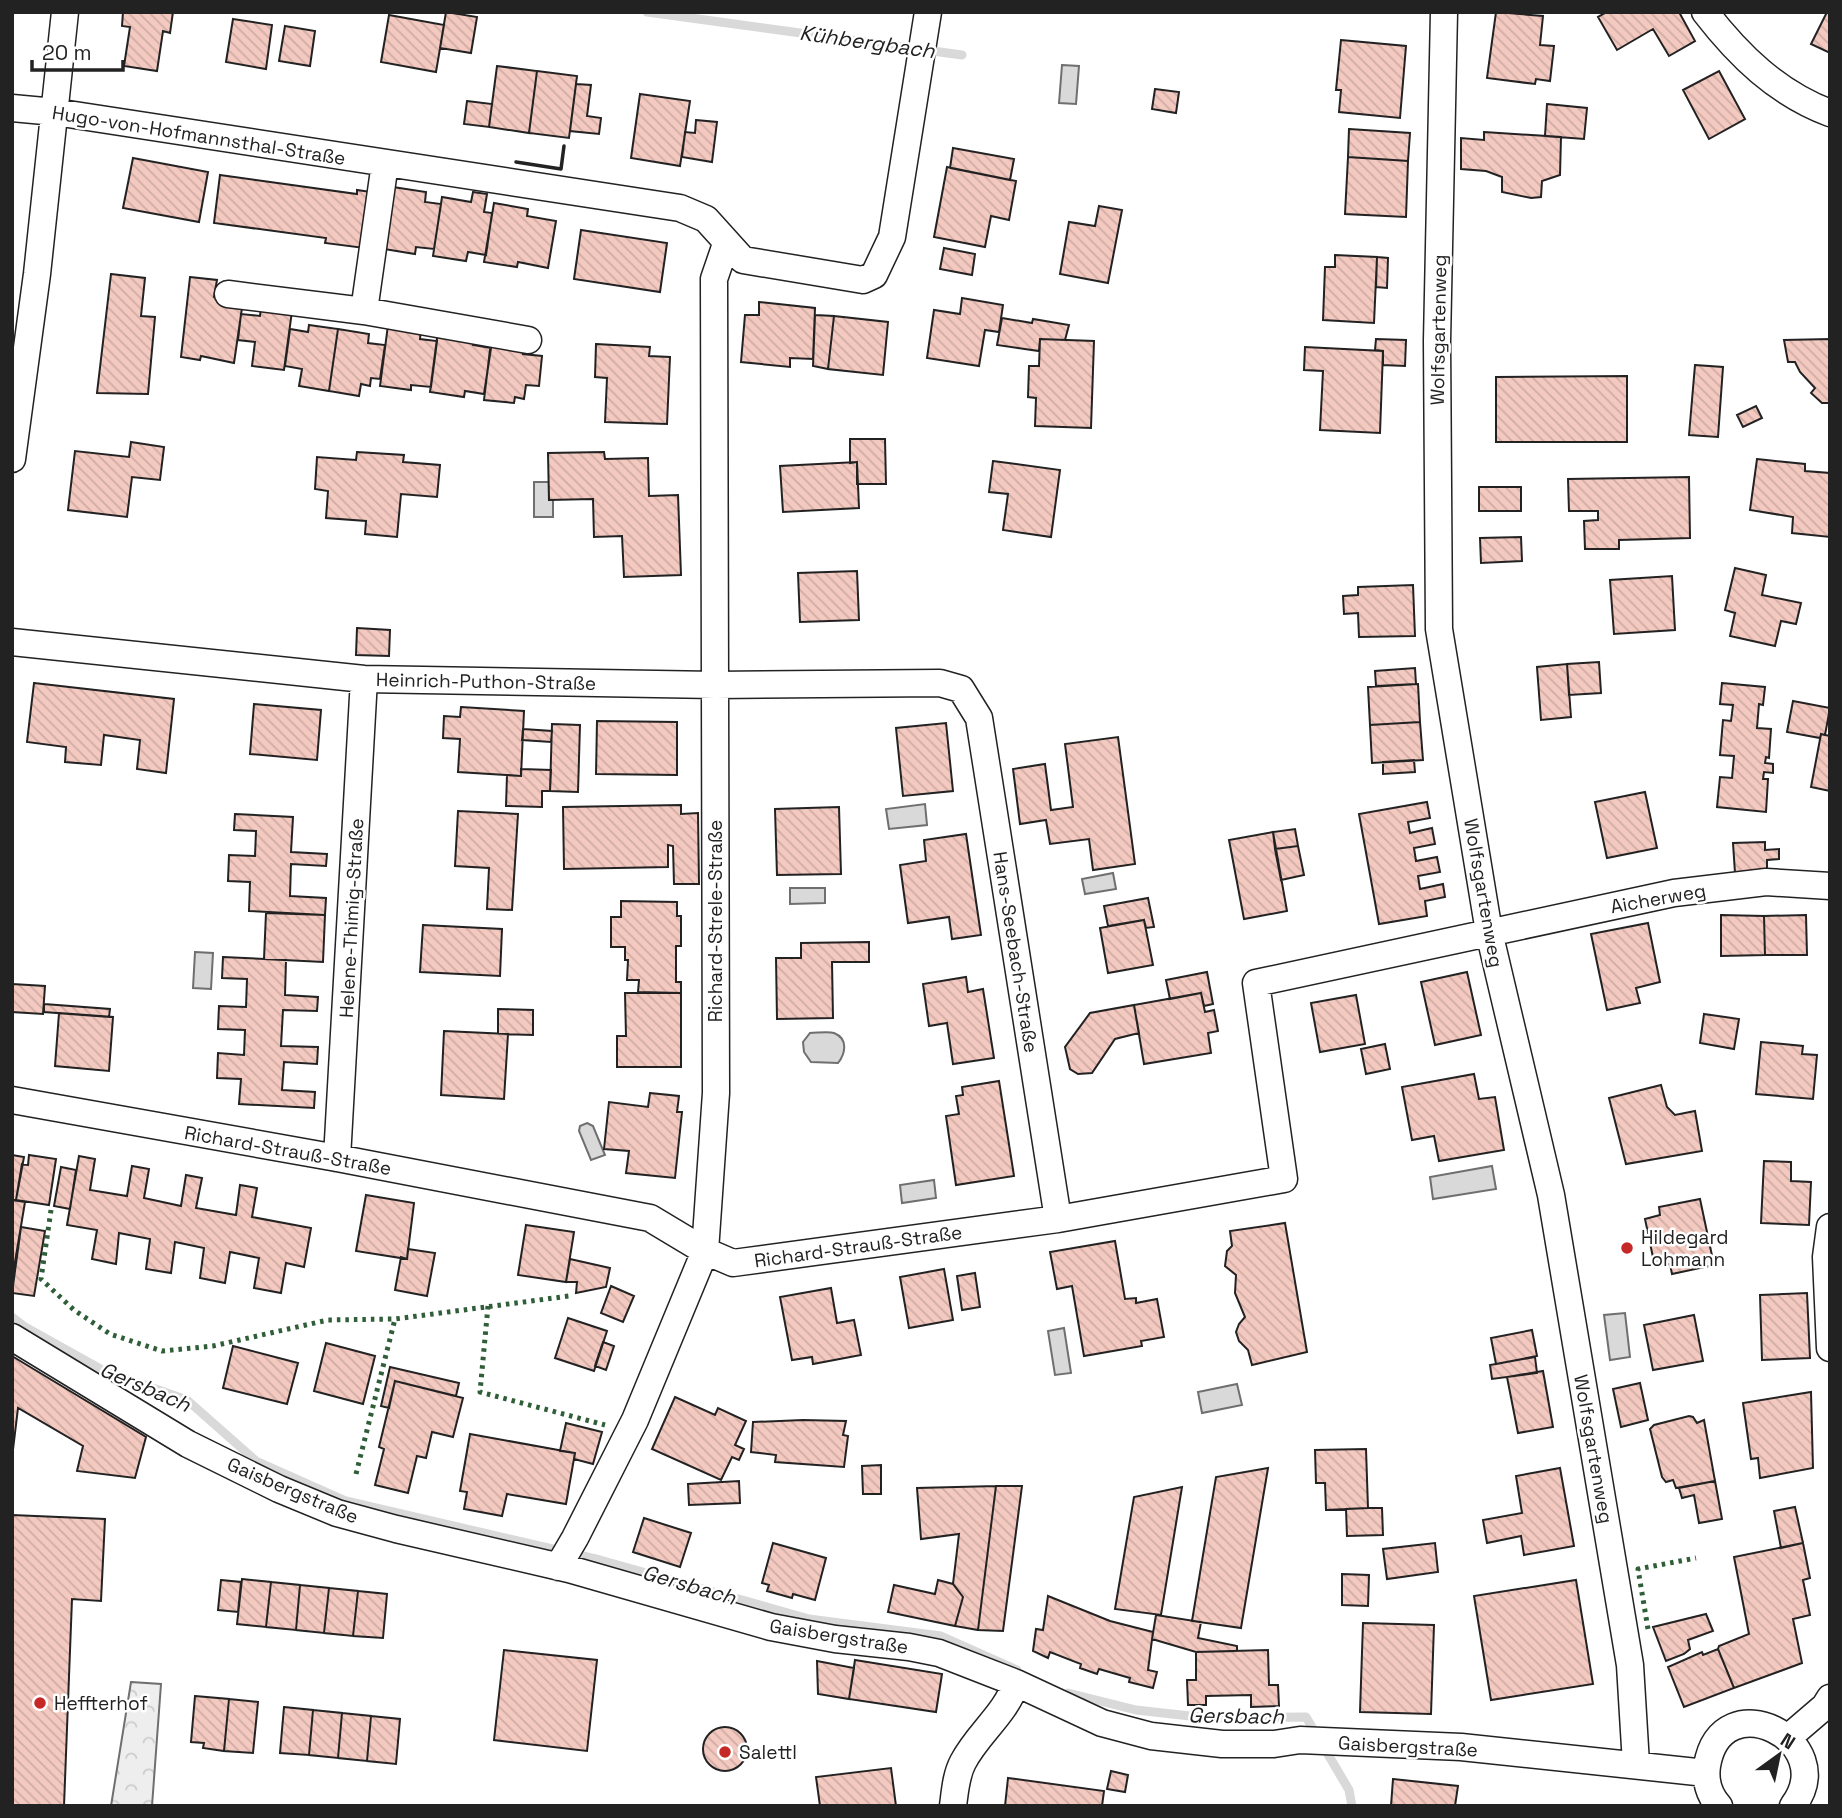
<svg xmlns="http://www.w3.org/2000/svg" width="1842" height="1818" viewBox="0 0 1842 1818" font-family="'Space Grotesk',sans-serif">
<defs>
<pattern id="park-crowns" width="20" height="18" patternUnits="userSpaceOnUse" patternTransform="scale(1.75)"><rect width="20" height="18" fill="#eee"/><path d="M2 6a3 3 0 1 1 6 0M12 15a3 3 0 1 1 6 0" fill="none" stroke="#ccc"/></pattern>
<pattern id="building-back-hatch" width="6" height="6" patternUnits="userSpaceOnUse" patternTransform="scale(1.75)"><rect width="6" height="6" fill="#f3c9c0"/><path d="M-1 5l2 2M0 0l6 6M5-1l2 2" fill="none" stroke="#d0aca5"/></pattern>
</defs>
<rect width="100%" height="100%" fill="#fff"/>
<path fill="url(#park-crowns)" stroke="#6f6f6f" stroke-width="2" d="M131,1682L161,1684L152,1806H111Z"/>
<path fill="#d9d9d9" stroke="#6f6f6f" stroke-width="2" d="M1062,65L1079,66L1076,104L1059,103Z
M534,482H553V517H534Z
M925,804L927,825L889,829L886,809Z
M1113,873L1116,889L1085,894L1082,879Z
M790,888H825V903L790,904Z
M195,952L213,953L211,989L193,988Z
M810,1033C817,1033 828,1031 834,1033C849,1039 845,1054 838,1063L811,1062L804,1052L803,1042Z
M587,1123L593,1126L605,1155L591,1160L579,1131L580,1126Z
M1492,1166L1496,1189L1433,1199L1430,1177Z
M934,1180L936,1198L902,1203L900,1185Z
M1625,1313L1630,1357L1610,1360L1604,1315Z
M1064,1328L1071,1373L1055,1375L1048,1331Z
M1237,1384L1242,1405L1202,1413L1198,1392Z"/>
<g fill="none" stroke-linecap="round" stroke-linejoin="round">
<path stroke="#d9d9d9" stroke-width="9" d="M647,12L962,55
M12,1317L25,1327L104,1371L187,1400L256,1461L346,1501L600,1560L809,1619L941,1636L1017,1670
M1068,1693L1136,1710L1208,1718L1306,1717L1349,1790L1352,1806"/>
</g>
<path fill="url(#building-back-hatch)" stroke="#222" stroke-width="2" d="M123,12H173L170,33L163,31L157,71L124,66L130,27L122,26Z
M446,12L477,17L471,53L440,48Z
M1496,12L1543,16L1540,45L1554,46L1550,81L1536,79L1535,84L1487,78Z
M1607,12H1679L1695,41L1669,56L1653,29L1617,50L1598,17Z
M1827,12H1830V53L1811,44Z
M389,15L444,25L436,72L381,62Z
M233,19L272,25L266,69L226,62Z
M285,26L315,31L310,66L279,61Z
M1341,40L1406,46L1400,118L1339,112L1341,90H1336Z
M497,66L537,71L529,133L489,127Z
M537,71L577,76L569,138L529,133Z
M1719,71L1745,119L1709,139L1683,90Z
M576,84L591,85L587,116L601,118L599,134L570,131Z
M1155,89L1179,92L1176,113L1152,109Z
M640,94L690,101L680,166L631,158Z
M467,101L492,104L489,127L464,124Z
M1547,104L1587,108L1584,139L1545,136Z
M696,120L717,122L712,162L682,157L685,132L695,133Z
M1349,129L1410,133L1408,161L1348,157Z
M1484,132L1561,137L1560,175L1542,181L1541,197L1531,198L1502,192V177L1486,171L1461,169V138L1484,140Z
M953,148L1014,159L1010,180L950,168Z
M1348,157L1408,161L1406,217L1345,214Z
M133,158L208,172L199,222L123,208Z
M947,167L1016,181L1009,220L991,216L985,247L934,237Z
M220,175L357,194V190L371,192L364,248L325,243L326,238L214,223Z
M393,187L426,192L425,202L441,204L434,249L416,247L415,254L384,249Z
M473,192L487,194L484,212L492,213L486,255L468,252L466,261L433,256L442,197L471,202Z
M494,203L528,209L527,216L556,221L548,268L518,262L517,267L484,262Z
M1099,206L1122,210L1108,283L1060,274L1069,222L1095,226Z
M581,230L667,243L660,292L574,279Z
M944,248L975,254L972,275L940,269Z
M1335,255L1377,257L1374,323L1323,320L1325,267H1335Z
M1377,257L1388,258L1387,288L1376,287Z
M111,274L145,278L141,316L155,317L148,394L97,393Z
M190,277L217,280L214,297L243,301L234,363L201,356L200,360L181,357Z
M962,298L1003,305L999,332L985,330L979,366L927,358L934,310L960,314Z
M759,302L815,308L813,359L790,358V367L741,362L745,315H759Z
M261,307L292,311L284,370L252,366L255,342L238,340L241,314L260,316Z
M815,315L834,316L828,369L813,366Z
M834,316L888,322L883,375L828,369Z
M1002,318L1032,323L1033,319L1069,325L1065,340L1040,339L1039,351L997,345Z
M309,325L338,329L329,391L299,386L302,369L285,366L290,329L308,332Z
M388,325L421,329L420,339L437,341L431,387L411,385V390L380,386Z
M338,329L369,334L368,343L385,345L380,379L371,378L370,386L361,384L359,396L329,391Z
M438,331L474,336L473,345L491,348L484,394L465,391L464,397L430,392Z
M1040,339L1094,341L1091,428L1035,426L1036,398L1028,397L1029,366H1039Z
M1376,339L1406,340L1405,366L1383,365V351L1375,350Z
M1830,339V415V403H1822L1811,393L1815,388L1800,372L1795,362H1788L1784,340Z
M491,341L524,344L523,354L542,356L539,386L526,385L524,399L515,397L514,403L484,400Z
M596,344L650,347L649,356L670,357L667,424L605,422L607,378L595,377Z
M1305,347L1383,351L1380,433L1320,430L1323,371L1304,370Z
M1695,365L1723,367L1718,437L1689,435Z
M1627,376V442H1496V377Z
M1756,406L1762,418L1743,427L1737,415Z
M850,439H885L886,484H857V462L850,463Z
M131,442L164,447L160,480L132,477L127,517L68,510L75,451L129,457Z
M357,452L404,455L403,462L440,465L437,497L401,494L397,537L365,534L366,521L326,518L328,491L315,489L317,457L356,460Z
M604,452L605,459L648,458L649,496L678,495L681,575L624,577L622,536L594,537L593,499L549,500L548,453Z
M1757,459L1805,464V471L1830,473V537L1792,533L1793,517L1750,510Z
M993,461L1060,470L1051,537L1003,530L1008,494L989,492Z
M857,462L859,508L783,512L780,466Z
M1689,477L1690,538L1619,540V549H1585L1584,521L1598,520V511H1569L1568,479Z
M1479,487H1521V511H1479Z
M1521,537L1522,561L1481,563L1480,538Z
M1735,568L1766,575L1762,595L1801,603L1796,624L1781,621L1775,646L1730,636L1735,613L1725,610Z
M857,571L859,620L800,622L798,573Z
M1672,576L1675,630L1614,634L1610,580Z
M1413,585L1415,636L1359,637L1358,613L1344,614L1343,596L1358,595V587Z
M357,628L390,630L389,656L356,655Z
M1599,662L1601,693L1569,695L1567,664Z
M1567,664L1571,717L1541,720L1537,667Z
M1415,668L1416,684L1376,686L1375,671Z
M34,683L174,699L166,773L137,769L140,740L104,735L101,765L65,762L66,747L27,742Z
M1722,683L1765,687L1763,705L1759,704L1757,728L1771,729L1769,758L1766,757L1765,763L1773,764V773L1764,772L1763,779H1768L1766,812L1717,807L1720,777L1732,778L1734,756L1720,755L1723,720L1731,721L1733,705L1720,704Z
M1418,684L1420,722L1370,725L1368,687Z
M1793,701L1830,708L1825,735L1821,734L1820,738L1787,732Z
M254,704L321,710L317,760L250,754Z
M461,707L524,711L521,776L458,772L460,739L443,738L444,716L460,717Z
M597,721L677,722V775L596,774Z
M1420,722L1423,760L1372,763L1370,725Z
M946,723L953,791L903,796L896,728Z
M552,724L580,725L578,792L550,791Z
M523,729L552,731L551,742L522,740Z
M1821,734L1830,736V791L1811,787Z
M1118,737L1135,864L1093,870L1089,839L1050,844L1046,820L1020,824L1013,769L1045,764L1051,810L1073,807L1065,744Z
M1414,760L1415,772L1383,774V762Z
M521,769L551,770L550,791H542V807L506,806L507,775L521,776Z
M1645,792L1657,848L1607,858L1595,802Z
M1427,802L1430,818L1408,822L1410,833L1432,828L1435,844L1414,848L1416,861L1437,857L1440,872L1418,876L1420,889L1443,884L1445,897L1425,901L1427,916L1379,924L1359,814Z
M681,805V814L698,813L699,884H674L673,846L668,845V867L564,869L563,807Z
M839,807L841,874L777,875L775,809Z
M458,811L518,814L512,910L487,909L489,868L455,866Z
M235,814L293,817L291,852L327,854L326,866L291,864L290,896L326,898L325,915L249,911L250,882L228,881L229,855L255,856L256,831L234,830Z
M1295,829L1298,846L1275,849L1273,832Z
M1273,832L1287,911L1244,919L1229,840Z
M966,834L981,935L952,939L949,917L908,923L900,865L926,861L924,840Z
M1765,842V850L1779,849V859L1767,860V871L1735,873L1733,843Z
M1298,846L1304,875L1281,880L1275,849Z
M1148,898L1154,927L1146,928L1144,920L1108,926L1104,906Z
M621,901L677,902V916H681V946H676V982H681V993L638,992L639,980H627L628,960H625V947H611V917H621Z
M266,913L325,915L323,962L264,959Z
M1721,915L1764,916L1765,955L1721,956Z
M1806,915L1807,955H1765L1764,916Z
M1144,920L1153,965L1108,973L1100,928Z
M1648,923L1660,982L1636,988L1640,1003L1607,1010L1591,934Z
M423,925L502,929L500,976L420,972Z
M869,942V962H832L833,1018L777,1019L776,958H801V943Z
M223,957L286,960L285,995L318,997L317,1011L283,1010L281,1046L318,1047L317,1064L284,1062L282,1090L315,1092L314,1108L239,1104L241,1079L217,1078L218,1053L244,1055L245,1030L218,1029L219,1006L246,1007L247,979L222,978Z
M1207,972L1213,1004L1204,1006L1201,993L1170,999L1166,980Z
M1467,972L1481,1035L1435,1045L1421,982Z
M966,977L968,992L983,989L994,1058L953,1064L947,1023L929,1026L923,984Z
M12,984L45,986L43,1014L12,1012Z
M625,993H681V1067H617V1036H626Z
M1201,993L1205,1012L1214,1010L1218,1031L1208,1033L1211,1053L1144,1064L1134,1005Z
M1356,995L1365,1044L1320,1052L1311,1003Z
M44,1004L110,1009L109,1017L44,1012Z
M1134,1005L1139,1033L1115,1039L1092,1073L1078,1074L1070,1069L1065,1047L1090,1013Z
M498,1009L533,1010V1035L498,1034Z
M59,1013L113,1017L109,1071L55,1066Z
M1704,1014L1739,1019L1734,1049L1700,1043Z
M444,1031L508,1034L504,1099L441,1095Z
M1761,1042L1803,1046L1802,1054L1817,1055L1813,1099L1756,1094Z
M1385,1044L1390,1069L1366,1074L1361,1049Z
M1474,1074L1479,1099L1495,1097L1504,1150L1439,1161L1434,1136L1412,1140L1402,1087Z
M999,1081L1014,1176L956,1185L946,1116L959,1114L956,1096L963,1095L962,1087Z
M1661,1085L1667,1107L1675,1115L1695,1111L1702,1151L1626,1164L1609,1098Z
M650,1093L679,1096L677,1112H682L675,1178L626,1173L629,1151L604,1149L609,1102L648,1107Z
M12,1155L24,1157L16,1200H12Z
M29,1155L56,1159L49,1205L16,1200L22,1164L28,1165Z
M79,1156L95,1159L90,1190L127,1196L132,1166L149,1169L144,1198L181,1206L186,1175L202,1178L196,1208L236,1215L240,1185L257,1188L252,1217L311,1228L304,1267L286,1263L281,1293L254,1288L259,1258L230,1252L225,1283L200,1278L204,1248L175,1242L171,1273L146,1269L150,1239L119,1233L116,1264L92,1259L97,1230L67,1225Z
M1764,1161L1791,1162V1181L1811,1182L1809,1225L1761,1223Z
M61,1167L76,1170L70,1209L54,1206Z
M366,1195L414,1203L407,1259L356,1251Z
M1700,1199L1714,1265L1672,1274L1670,1264L1655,1267L1645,1219L1660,1215L1659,1207Z
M12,1200L25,1202L13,1274H12Z
M1285,1223L1307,1352L1252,1365L1248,1350L1239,1341L1236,1332L1239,1324L1245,1317L1235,1293L1236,1275L1225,1266L1227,1251L1232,1246L1230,1231Z
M526,1225L574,1232L566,1282L518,1275Z
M21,1227L45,1231L34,1296L12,1293Z
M1115,1241L1125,1299L1136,1298V1303L1157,1299L1164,1337L1141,1341L1142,1346L1084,1356L1072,1286L1057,1289L1050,1252Z
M408,1249L435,1253L427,1296L395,1290L401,1257L407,1259Z
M570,1259L610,1268L606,1287L576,1293L577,1282H566Z
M944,1269L953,1320L909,1328L900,1277Z
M975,1273L980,1307L962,1310L957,1276Z
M611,1286L634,1296L623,1322L601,1313Z
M831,1288L837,1323L854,1320L861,1355L813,1364L812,1357L792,1360L780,1297Z
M1807,1293L1810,1358L1762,1360L1760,1295Z
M1694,1315L1703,1361L1653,1370L1644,1325Z
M568,1318L607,1331L594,1371L555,1358Z
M1532,1330L1537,1356L1496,1364L1491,1338Z
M603,1342L614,1346L606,1370L595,1366Z
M326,1343L375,1356L363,1404L314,1391Z
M233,1346L298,1363L287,1404L223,1388Z
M12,1356L146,1437L135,1478L77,1471L83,1446L18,1408L12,1458Z
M1535,1357L1537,1373L1492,1379L1490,1365Z
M390,1367L459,1383L456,1396L395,1381L389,1408L381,1406Z
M1543,1371L1553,1427L1518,1433L1507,1377Z
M395,1381L463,1398L453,1437L432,1432L426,1458L417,1456L408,1493L375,1485L384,1449L379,1447Z
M1640,1383L1648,1420L1621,1427L1613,1389Z
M1811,1392L1813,1468L1760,1478L1758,1458L1751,1459L1743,1403Z
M675,1397L715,1415L718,1408L746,1421L735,1445L744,1449L739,1460L732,1457L721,1480L652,1449Z
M1689,1416L1693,1417L1697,1423L1704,1420L1715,1481L1676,1488L1673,1480L1666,1482L1662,1477L1650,1429L1654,1425Z
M803,1420L846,1421L843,1435L848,1436L844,1467L775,1462L776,1455L751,1452L753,1422Z
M566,1423L602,1432L593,1464L574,1459L575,1453L560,1451Z
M470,1434L575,1453L566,1504L507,1494L502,1516L464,1509L467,1492L460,1491Z
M1366,1449L1368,1508L1326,1510L1325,1483H1316L1315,1450Z
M881,1465V1494H863L862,1466Z
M1268,1468L1241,1628L1192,1621L1216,1477Z
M1560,1468L1574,1546L1524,1555L1521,1536L1487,1543L1483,1520L1522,1513L1516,1476Z
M739,1481L740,1503L689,1505L688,1484Z
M1715,1481L1722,1519L1699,1523L1694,1495L1682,1498L1679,1488Z
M996,1486L978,1630L955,1626L963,1597L953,1584L959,1534L921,1539L917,1488Z
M996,1486H1022L1003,1631L978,1630Z
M1182,1487L1161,1615L1115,1609L1134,1497Z
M1795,1507L1803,1543L1781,1548L1774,1511Z
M1368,1508H1382L1383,1535L1347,1536L1346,1509Z
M12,1515L105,1519L101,1601L72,1599L64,1806H12Z
M644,1518L691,1533L680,1567L633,1552Z
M773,1543L826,1558L815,1600L793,1594L792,1598L767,1591L769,1585L762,1583Z
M1435,1543L1438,1572L1387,1579L1383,1549Z
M1803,1543L1810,1578L1803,1580L1810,1615L1793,1619L1802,1663L1734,1688L1718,1649L1719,1646L1749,1634L1734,1557Z
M1342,1574L1369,1575L1368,1606L1342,1605Z
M242,1579L271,1582L266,1627L237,1624Z
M221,1580L241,1582L238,1612L218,1610Z
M938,1580L953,1584L963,1597L955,1626L888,1612L894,1585L935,1594Z
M1576,1580L1593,1684L1491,1700L1474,1596Z
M271,1582L300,1585L296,1630L266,1627Z
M300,1585L329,1588L324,1633L296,1630Z
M329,1588L358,1591L353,1636L324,1633Z
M358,1591L387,1594L383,1638L353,1636Z
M1048,1596L1110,1621L1153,1632L1148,1670L1157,1672L1153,1688L1129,1682L1130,1678L1099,1669L1097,1674L1080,1668L1081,1664L1050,1652L1048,1658L1033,1651L1036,1629L1043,1630Z
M1706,1614L1713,1631L1688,1640L1690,1649L1684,1654L1666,1661L1653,1627Z
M1156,1615L1201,1622L1198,1638L1237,1646V1651L1196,1652L1152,1639Z
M1363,1623L1434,1625L1431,1714L1360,1712Z
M1718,1649L1734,1688L1684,1707L1668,1667L1702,1652L1703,1655Z
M504,1650L597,1660L587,1751L494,1740Z
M1268,1650L1269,1685H1278L1279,1706L1251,1707V1695L1206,1696V1705H1188L1187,1680H1196V1652Z
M855,1660L942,1674L936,1712L849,1699Z
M817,1661L854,1668L849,1699L818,1694Z
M195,1696L229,1699L224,1751L203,1748L204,1743L191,1742Z
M229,1699L258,1702L253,1753L224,1751Z
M284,1707L313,1710L309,1755L280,1753Z
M313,1710L342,1713L338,1758L309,1755Z
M342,1713L371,1716L367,1761L338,1758Z
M371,1716L400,1719L396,1764L367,1761Z
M703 1749a22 22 0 1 1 44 0a22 22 0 1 1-44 0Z
M891,1768L896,1806H820L816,1777Z
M1111,1771L1128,1775L1125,1792L1107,1789Z
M1008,1778L1104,1791L1102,1806H1005Z
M1393,1779L1458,1786L1455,1806H1391Z"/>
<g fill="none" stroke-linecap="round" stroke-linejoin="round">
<defs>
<path id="minor" d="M1444,12L1437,341L1439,629L1489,932L1551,1195L1630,1665L1636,1764
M1705,12C1739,56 1777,93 1830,113
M12,108L55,112L680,208L706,219L743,260L863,280L874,275L892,237L928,12
M228,294L364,311L528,340
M364,311L385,163
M12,459L37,274L65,12
M12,642L364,679L715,685L940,683L961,689L979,718L1058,1219
M12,1100L337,1158L650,1218L705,1251L733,1263L1058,1219L1284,1179L1256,983L1674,893L1766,882L1830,886
M337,1158L364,679
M1830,1227L1826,1257L1830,1348
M12,1337L188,1444L279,1489L337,1513L396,1529L569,1569L771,1627L835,1639L909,1647L939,1653L1016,1683L1102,1723L1151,1736L1222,1744H1274L1300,1740L1461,1747L1706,1773
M558,1567L575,1538L635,1420L705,1251L716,1093L714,279L726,244
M1790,1736L1825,1706L1830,1698
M953,1806C955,1791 956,1775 963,1762C978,1733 1005,1715 1016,1683
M1719,1806C1709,1795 1705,1780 1707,1766C1721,1680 1842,1741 1793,1806"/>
</defs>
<use href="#minor" stroke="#222" stroke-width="29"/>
<use href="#minor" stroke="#fff" stroke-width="26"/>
<path stroke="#2f5e38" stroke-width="5" stroke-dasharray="3.5 5" stroke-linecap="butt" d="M51,1210L41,1279L74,1310L110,1334L162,1351L213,1346L328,1320L395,1319L569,1296
M488,1306L480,1392L605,1425
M356,1474L395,1319
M1648,1629L1638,1569L1696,1558"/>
<path stroke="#222" stroke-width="3.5" d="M516,162L561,169L564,146"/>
</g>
<g fill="#c62828" stroke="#fff" stroke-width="2.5">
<circle cx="1627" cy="1248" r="7"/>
<circle cx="40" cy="1703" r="7"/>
<circle cx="725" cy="1752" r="7"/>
</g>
<g text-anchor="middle" stroke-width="5" stroke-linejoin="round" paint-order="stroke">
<g font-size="19" fill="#222" stroke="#fff">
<text transform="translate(199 135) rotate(9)" y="7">Hugo-von-Hofmannsthal-Straße</text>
<text transform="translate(1438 330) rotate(-89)" y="7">Wolfsgartenweg</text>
<text transform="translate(486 681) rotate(1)" y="7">Heinrich-Puthon-Straße</text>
<text transform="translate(1484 893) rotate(80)" y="7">Wolfsgartenweg</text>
<text transform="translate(1658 898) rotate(-10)" y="7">Aicherweg</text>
<text transform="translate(351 918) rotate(-87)" y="7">Helene-Thimig-Straße</text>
<text transform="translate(715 921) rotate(-90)" y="7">Richard-Strele-Straße</text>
<text transform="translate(1016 952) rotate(81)" y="7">Hans-Seebach-Straße</text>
<text transform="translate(288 1150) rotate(10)" y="7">Richard-Strauß-Straße</text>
<text transform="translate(858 1246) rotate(-8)" y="7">Richard-Strauß-Straße</text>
<text transform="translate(1594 1449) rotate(80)" y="7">Wolfsgartenweg</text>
<text transform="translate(293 1490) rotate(23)" y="7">Gaisbergstraße</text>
<text transform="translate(839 1636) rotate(9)" y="7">Gaisbergstraße</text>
<text transform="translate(1408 1746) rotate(3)" y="7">Gaisbergstraße</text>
</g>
<g font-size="19" fill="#222" stroke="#fff" text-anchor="start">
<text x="1641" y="1244">Hildegard<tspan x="1641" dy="22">Lohmann</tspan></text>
<text x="54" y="1710">Heffterhof</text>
<text x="739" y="1759">Salettl</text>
</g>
<g font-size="21" font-style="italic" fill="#222" stroke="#fff">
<text transform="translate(867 42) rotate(8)" y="7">Kühbergbach</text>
<text transform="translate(145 1387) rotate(23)" y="7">Gersbach</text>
<text transform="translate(689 1585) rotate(16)" y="7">Gersbach</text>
<text transform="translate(1236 1716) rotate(1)" y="7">Gersbach</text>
</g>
</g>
<rect width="1842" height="1818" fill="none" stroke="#222222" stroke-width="28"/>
<g transform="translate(1779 1755) rotate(33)" stroke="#ffffff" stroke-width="5" paint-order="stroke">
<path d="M0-5L12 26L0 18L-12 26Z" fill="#222222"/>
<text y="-10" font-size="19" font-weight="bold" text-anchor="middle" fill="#222222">N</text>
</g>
<path d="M32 60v10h91v-10" fill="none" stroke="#222222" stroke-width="3.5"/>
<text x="42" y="60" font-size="21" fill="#222222" stroke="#ffffff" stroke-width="5" paint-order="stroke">20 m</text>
</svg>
